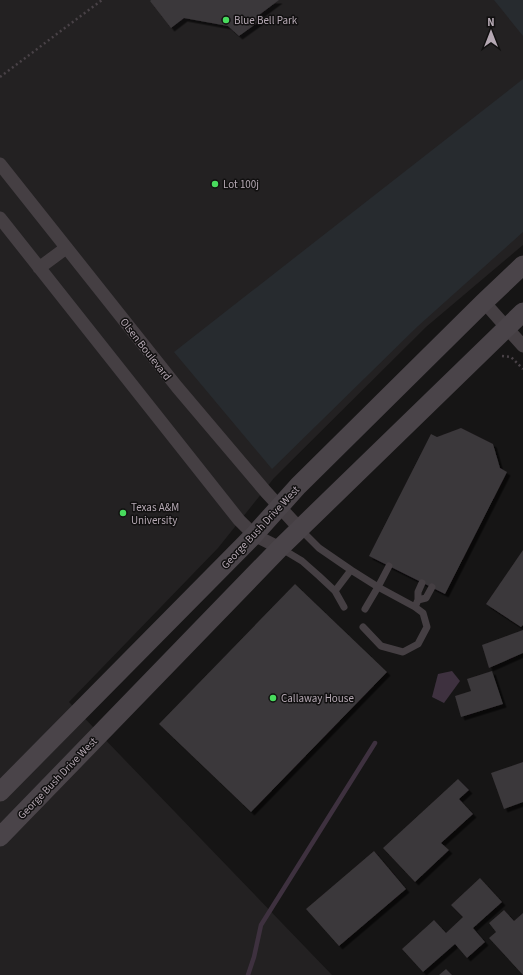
<svg xmlns="http://www.w3.org/2000/svg" width="523" height="975" viewBox="0 0 523 975" font-family="'Source Sans 3',sans-serif">
<defs>
<filter id="shadow"><feDropShadow dx="3.5" dy="3.5" stdDeviation="0" flood-color="#0009"/></filter>
</defs>
<rect width="100%" height="100%" fill="#161515"/>
<path fill="#232122" d="M0,0H523V245L426,327L274,478L218,548L69,702L332,975H0Z"/>
<path fill="#272b2f" d="M494,0H523V36Z
M523,79V232L417,327L272,469L174,352Z"/>
<path fill="#3e313f" d="M452,671L460,681L444,703L432,697L438,674Z"/>
<g fill="none" stroke-linecap="round" stroke-linejoin="round">
<path stroke="#3e313f" stroke-width="4.5" d="M248,975L254,957L261,925L375,743"/>
</g>
<path fill="#3b373a" filter="url(#shadow)" d="M151,0H279L259,15L260,21L239,36L228,26L184,18L171,28L150,1Z
M461,428L493,444L500,468L507,472L445,594L369,556L431,434L437,437Z
M523,550V625L521,627L486,604Z
M295,584L387,672L251,812L159,724Z
M523,630V653L489,668L482,645Z
M492,671L503,704L461,717L455,696L471,691L467,679Z
M523,762V802L504,809L491,773Z
M458,779L469,790L459,799L473,814L441,843L449,850L415,882L383,848Z
M374,851L406,889L339,946L306,909Z
M480,878L502,902L473,928L485,942L467,958L455,944L423,972L402,949L434,920L446,933L463,917L451,905Z
M504,910L514,921L523,913V975L489,938L496,932L489,923Z
M446,969L452,975H439Z"/>
<g fill="none" stroke-linecap="round" stroke-linejoin="round">
<path stroke="#494247" stroke-width="2.5" stroke-dasharray="2 3" stroke-linecap="butt" d="M0,77L102,0
M502,356L511,357L523,369"/>
<path stroke="#453f43" stroke-width="7" d="M301,530L319,548L351,570L378,587L415,607L423,613L427,627L418,644L403,652L381,646L363,627
M282,549L302,561L319,576L335,591L344,607
M335,591L351,570
M418,600L426,598L432,587
M415,607L418,600V592L422,583
M365,609L378,587L389,566"/>
<path stroke="#453f43" stroke-width="13" d="M0,164L177,387L266,492L300,529
M0,218L239,520L254,535L280,548
M39,268L66,248
M484,302L523,346"/>
<path stroke="#4a4449" stroke-width="19" d="M0,792L254,535L298,486L484,302L523,265
M0,837L280,548L523,312"/>
</g>
<g fill="#48db5d" stroke="#111010" stroke-width="1.5">
<circle cx="226" cy="20" r="4"/>
<circle cx="215" cy="184" r="4"/>
<circle cx="123" cy="513" r="4"/>
<circle cx="273" cy="698" r="4"/>
</g>
<g text-anchor="middle" stroke-width="3" stroke-linejoin="round" paint-order="stroke">
<g font-size="11" fill="#b5a8b3" stroke="#111010" text-anchor="start">
<text x="234" y="24">Blue Bell Park</text>
<text x="223" y="188">Lot 100j</text>
<text x="131" y="511">Texas A&amp;M<tspan x="131" dy="13">University</tspan></text>
<text x="281" y="702">Callaway House</text>
</g>
<g font-size="11" fill="#b5a8b3" stroke="#111010">
<text transform="translate(146 349) rotate(52)" y="4">Olsen Boulevard</text>
<text transform="translate(260 527) rotate(-47)" y="4">George Bush Drive West</text>
<text transform="translate(57 778) rotate(-46)" y="4">George Bush Drive West</text>
</g>
</g>
<g transform="translate(491 32)" stroke="#111010" stroke-width="3" paint-order="stroke">
<path d="M0-3L7 15L0 10L-7 15Z" fill="#b5a8b3"/>
<text y="-6" font-size="11" font-weight="bold" text-anchor="middle" fill="#b5a8b3">N</text>
</g>
</svg>
